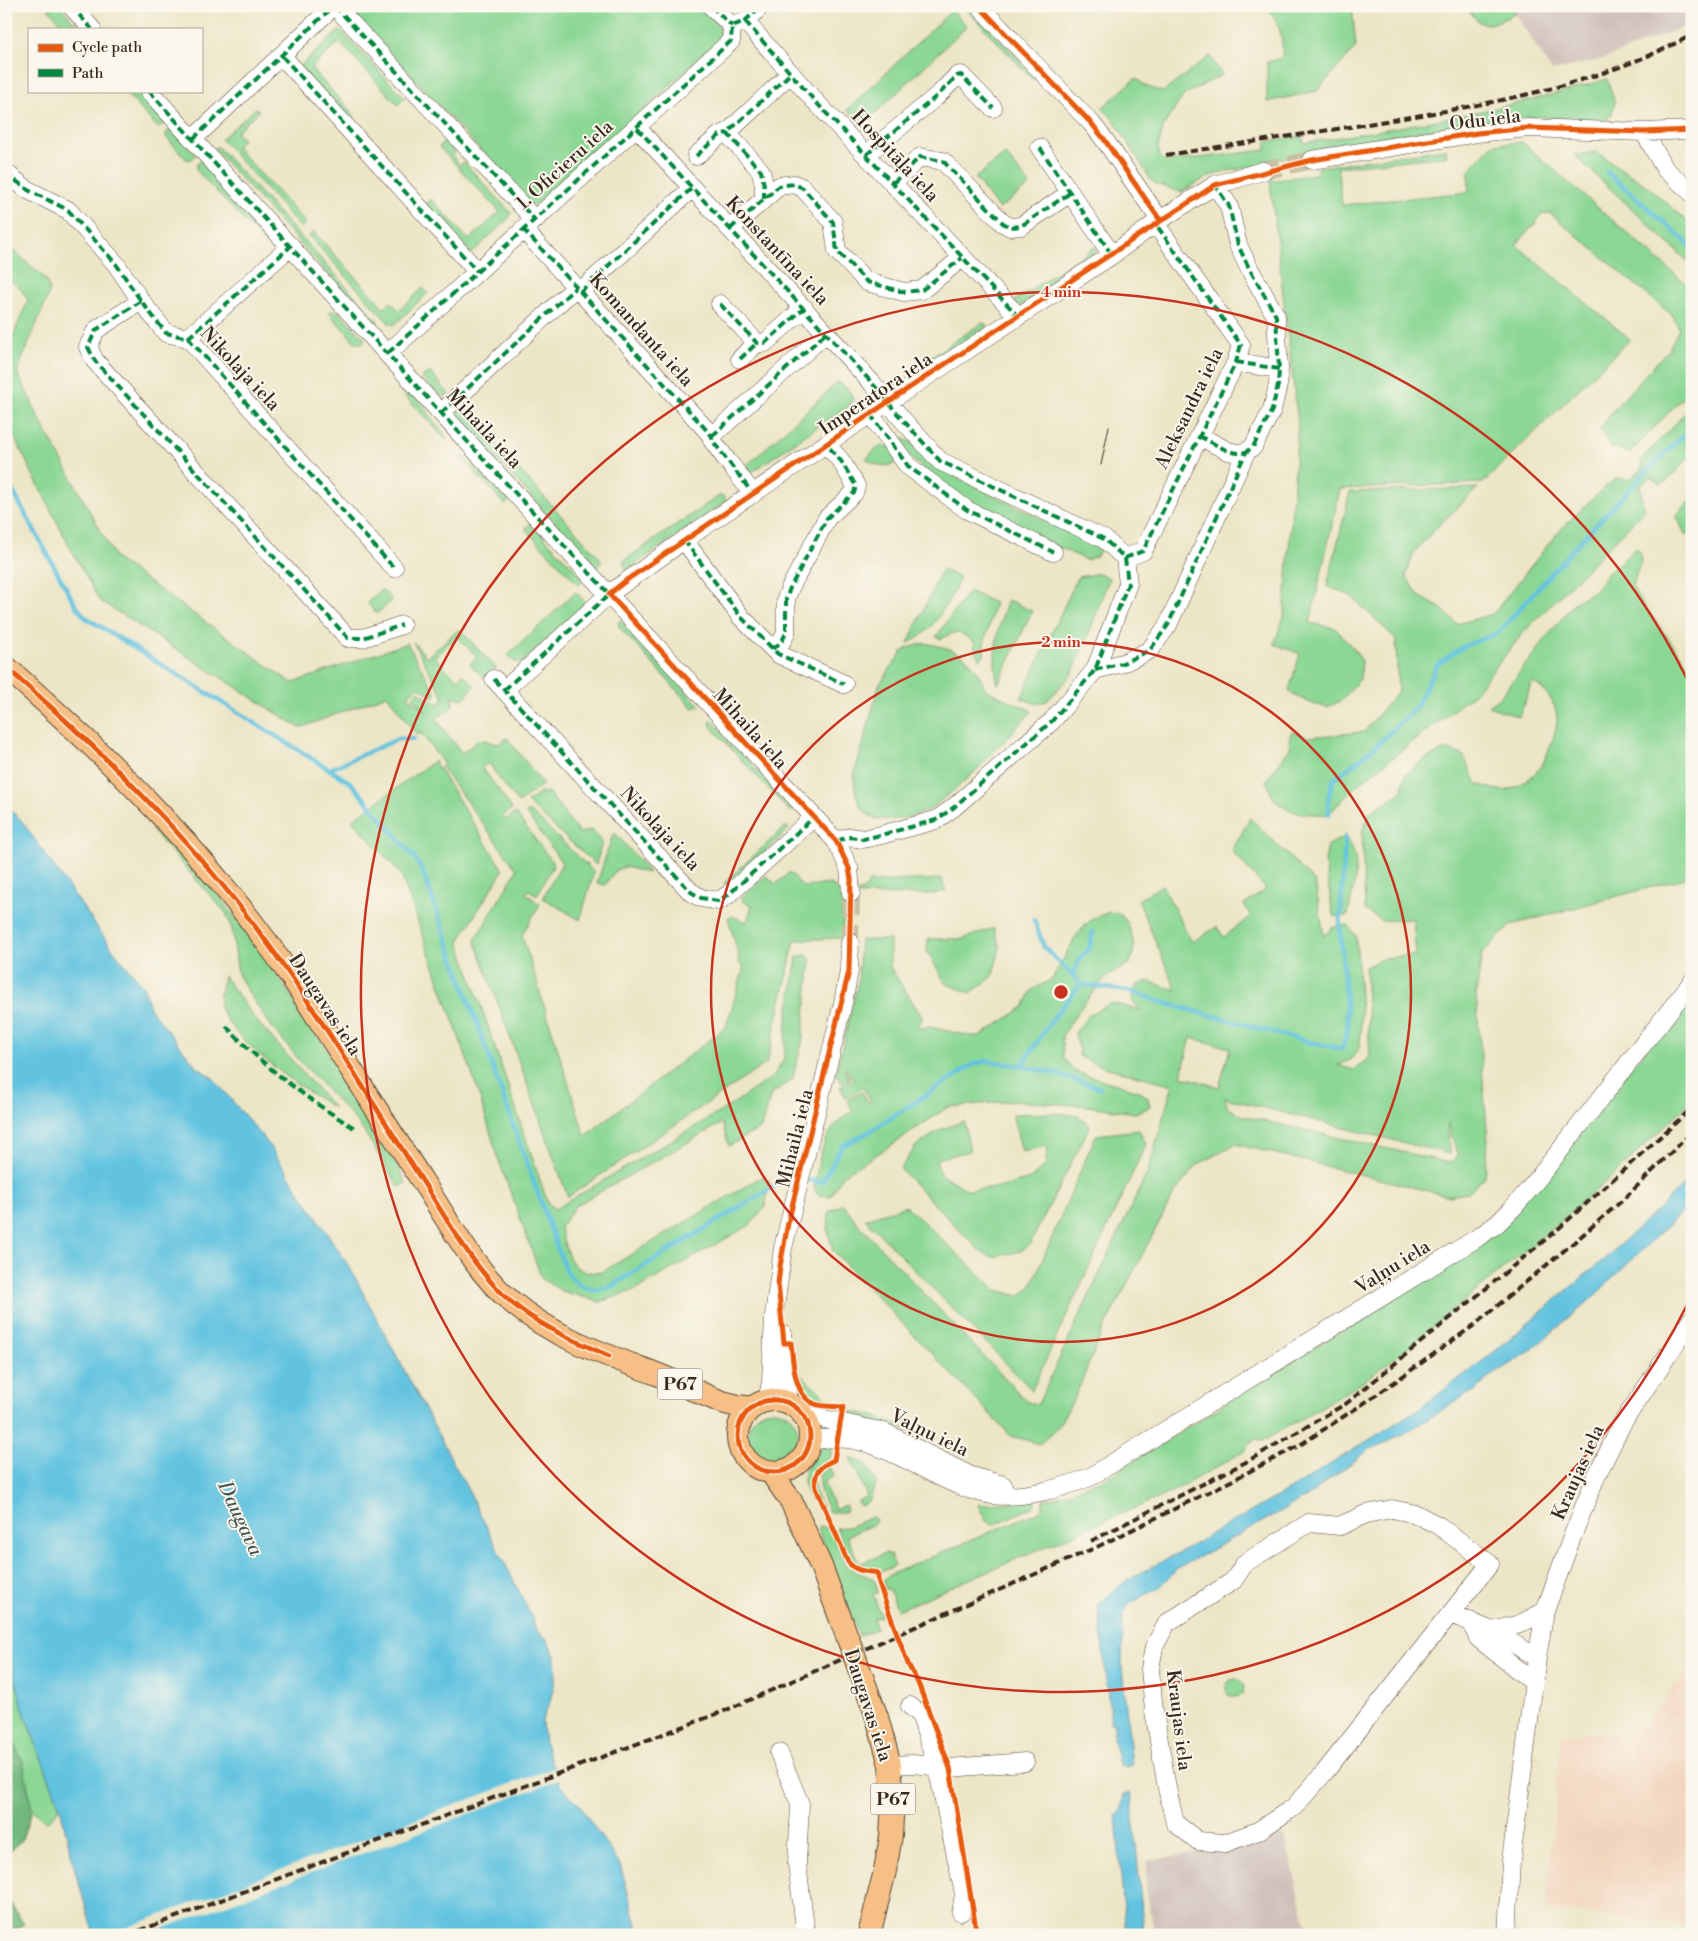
<svg xmlns="http://www.w3.org/2000/svg" width="1698" height="1941" viewBox="0 0 1698 1941" font-family="'Libre Bodoni',serif">
<rect width="100%" height="100%" fill="#fbf7ec"/>
<filter id="ink" filterUnits="userSpaceOnUse"><feTurbulence type="fractalNoise" baseFrequency=".02" numOctaves="2"/><feDisplacementMap in="SourceGraphic" scale="10" xChannelSelector="R" yChannelSelector="G"/><feConvolveMatrix kernelMatrix="1 2 1 2 8 2 1 2 1" color-interpolation-filters="sRGB"/></filter>
<filter id="wash" filterUnits="userSpaceOnUse"><feTurbulence type="fractalNoise" baseFrequency=".0096" numOctaves="4" result="noise"/><feDisplacementMap in="SourceGraphic" scale="20" xChannelSelector="R" yChannelSelector="G"/><feGaussianBlur stdDeviation="1.12" result="paint"/><feColorMatrix in="noise" values="0 0 0 0 0 0 0 0 0 0 0 0 0 0 0 0 0 1.4 0 .05"/><feComposite in="paint" operator="in"/></filter>
<g filter="url(#wash)">
<rect width="100%" height="100%" fill="#ece5c6"/>
<path fill="#f2d5be" d="M1692,1668V1925L1547,1910L1561,1733L1627,1734L1645,1727L1649,1717Z"/>
<path fill="#cfc1ba" d="M1510,6H1692V20L1686,26L1603,59L1552,71Z
M1285,1836L1309,1935H1155L1146,1888L1147,1861Z"/>
<path fill="#8bd794" stroke="#638059" fill-rule="evenodd" d="M46,6H60L80,29H66Z
M350,6H701C712,18 725,24 718,41L542,204L535,206L529,203L352,11Z
M963,6H969L1035,77L1033,80Z
M1266,6H1352L1356,47L1317,91L1267,102V62L1282,58C1283,34 1280,25 1266,6Z
M1467,6H1510L1515,14C1492,24 1480,33 1467,6Z
M952,10L967,26L862,126L847,110Z
M340,30L405,98L398,105L340,42L311,68L355,116L348,122L299,67Z
M1210,56L1222,75L1184,95L1164,125L1158,147L1160,156L1166,162L1266,150V142L1302,136L1304,143C1406,126 1508,110 1607,79L1615,103L1611,116L1601,122L1544,117L1499,119L1326,146L1312,154L1262,161V165L1222,172L1208,177L1181,192L1156,184L1151,180L1114,120L1102,108L1136,78L1145,86L1163,92Z
M124,91H137L166,123L158,128Z
M256,108L259,111L236,132L243,140L236,147L306,223L301,228L221,139Z
M171,128L196,155L191,160L186,159L166,137V134Z
M445,141L455,152L452,156L460,165L464,162L511,213L509,218L471,254L425,205L431,199L469,240L500,212L439,147Z
M1522,142L1692,289V388L1630,453L1611,447L1600,429L1616,407L1669,349L1679,329L1673,316L1550,213L1542,214L1538,220L1516,245L1630,339L1483,483L1340,489L1310,623L1335,628L1354,649L1362,661L1360,679L1341,701L1327,707L1313,704L1293,695L1289,690L1300,654L1274,644L1284,617L1298,424L1270,181L1315,174L1319,167L1446,149L1447,156L1338,167L1342,205L1469,192V170L1493,144Z
M216,147H218L378,321L376,327L214,149Z
M1596,152L1650,188L1692,226V265L1574,155Z
M1005,154L1030,185L999,209L975,178Z
M201,160L276,243L274,252L196,170L197,164Z
M314,232L384,308L391,302L399,310L423,288L428,293L394,325L389,323L309,236Z
M6,244L45,278L50,291L17,372L42,424L116,559L292,683L407,643L436,694L434,698L421,688L417,687L408,696L427,712L415,699L413,697L417,691C426,694 429,702 439,704L443,700V696L413,642L427,657L459,629L496,668L484,678L470,664L477,657L456,636L435,657L457,679L463,674L475,686L463,699L452,696L453,706L436,719L462,753L480,739L498,744L507,738L543,784L518,803L493,770L491,765L486,764L482,768L484,772L487,774L512,809L503,816L507,820L515,813L554,864L537,895L529,890L526,894L540,904L522,935L585,1136L726,1027L744,967L739,963L738,953L728,918L731,916L747,922L752,905L743,902L742,897L764,877L767,876L776,884L790,872L803,887L832,884L836,890L843,893V938L795,940L767,1063L568,1197L475,940L517,870L441,767L444,764L421,733L417,735L387,695L300,728L99,600L67,542L6,421V353L28,300L19,287L6,277Z
M1095,247L1096,250L1090,260L1020,306L1011,303Z
M331,311L340,313L365,339L361,344L355,342L329,313Z
M982,323L986,324V328L919,374L916,371L917,366Z
M428,373H431L449,394L448,396C437,398 429,385 422,377Z
M838,382C845,387 852,391 853,401L850,405L750,473L744,471V468Z
M409,389C424,403 433,422 448,438L446,440L405,396L404,393Z
M459,404L600,558L601,562L597,568L458,418L456,408Z
M1692,406V454L1668,480L1661,484L1650,477L1640,486L1644,511L1524,632L1474,694L1355,787L1329,814C1311,815 1287,815 1274,799C1271,795 1269,786 1266,781L1290,748V736L1292,731L1307,737L1364,732L1398,691L1396,639L1351,596L1327,586L1350,492L1478,488L1440,524L1414,552L1406,576L1419,596L1442,609L1457,624L1493,614L1559,531L1604,488L1617,478L1629,480L1642,468L1641,460Z
M901,437L914,444L940,469L1091,543L1100,550L1097,556L1086,560L957,499L899,447Z
M878,447H890L900,461C887,468 878,467 866,459Z
M464,456L510,499L505,505L462,458Z
M719,496H723L727,501L627,570L623,563L626,559Z
M1692,499V531L1686,536L1676,515Z
M531,523L584,579L579,585L525,529Z
M1636,548L1640,551L1641,562L1632,586L1640,600L1692,670V876L1511,925L1482,954L1476,994L1488,1142L1485,1177L1467,1193L1449,1196L1235,1144L1197,1165L1175,1192L1103,1330L1075,1397L1057,1428L1040,1444L1011,1436L833,1251L828,1232L829,1212L843,1204L858,1224L1027,1402L1038,1404L1148,1171C1157,1143 1163,1114 1173,1085L1104,1067L1080,1057L1075,1033L1090,1014L1112,1003L1140,1010L1132,1001L1136,986L1147,981L1176,990L1138,900L1162,885L1192,942L1217,927L1224,937L1251,916L1244,905L1266,889L1232,851L1250,818L1315,882L1324,936L1332,927L1347,925L1356,936L1361,1012L1360,1048L1350,1060L1338,1065L1354,1070L1370,1057L1365,967L1384,958L1416,955L1413,919L1382,921L1365,910L1362,832L1370,812L1402,792L1405,775L1422,761L1446,749L1463,755L1477,784C1486,786 1498,792 1508,790C1516,789 1534,775 1539,769C1546,761 1558,728 1557,718C1556,703 1545,688 1532,682L1519,717L1488,706L1500,697L1574,603L1595,590L1608,573ZM1191,1038L1230,1048L1219,1087L1181,1076ZM1225,1098L1449,1154L1448,1123L1457,1154L1454,1162H1446L1243,1116L1228,1108Z
M942,569L960,578C949,601 933,634 908,643Z
M1100,573L1109,578L1087,639L1072,674L1047,701L1037,704L1021,698L1078,577Z
M382,589L392,600L377,614L367,603Z
M969,591L995,603L984,644V656L980,659L976,653L974,642C960,631 956,630 941,639L936,637Z
M576,592L586,603L525,660L520,663L513,661L508,655Z
M1008,600L1032,611L998,685C991,655 997,629 1008,600Z
M620,620L700,706L693,708L619,627L618,622Z
M925,643L947,648L964,656L976,669L986,690L1032,711C1005,740 979,771 948,795C941,800 934,808 926,811C910,818 895,821 878,819C859,816 854,791 854,776L879,685L902,652L907,648Z
M712,720L793,810L790,812L711,727L710,722Z
M434,761L503,870L459,941L548,1204L555,1209L728,1107L774,1076L784,1058L787,1021L797,957L807,955L811,960L802,1044L792,1080L771,1094L761,1128L729,1146L722,1123L575,1206L560,1228C568,1255 569,1276 602,1272L761,1177L770,1181L765,1207L750,1225L635,1290L600,1302L562,1291L542,1279L499,1161L476,1085L401,874L352,820Z
M548,792L579,833L591,830L602,842L596,865L527,802L540,793Z
M527,812H531L594,872L580,920L543,898L562,863L526,813Z
M157,824L197,868L250,936L327,1049L383,1138L406,1183L399,1187L359,1124L299,1060L272,1027L252,998L238,974L232,929L226,913L151,829Z
M786,826L789,829L728,887L724,883Z
M613,834H616L649,872L647,873L626,867L616,870L605,885L597,883Z
M1345,837C1365,858 1352,890 1348,915L1341,917L1333,916L1325,861L1328,845Z
M942,879L946,891L934,894L858,895V892L866,888L869,882Z
M1109,912L1120,914L1128,923L1134,944L1133,955L1129,964L1106,977L1080,1008L1062,1036L1063,1058L1076,1072L1136,1090L1148,1097L1150,1107L1135,1113L1088,1106L1013,1101L948,1107L887,1148L843,1175L831,1196L818,1195L814,1188C820,1156 822,1129 853,1111L847,1100L862,1092L868,1102L871,1101L863,1088L846,1098L840,1087L853,1079L847,1069L845,1070L850,1078L842,1083L836,1073L858,983L860,940H890V967L923,1018L917,1028L930,1027L971,1036H980L1024,1007L1032,990L1052,979L1078,933L1092,919Z
M994,928L1000,949L992,977L971,993L946,984L927,951L928,939H962Z
M224,976L255,1019L334,1108C306,1092 227,1037 220,1006C218,997 222,985 224,976Z
M1692,995V1100L1617,1172L1554,1227L1395,1358L1355,1387L1263,1441L1256,1439L1247,1447L1245,1451L1170,1493L898,1610L889,1589H885L883,1580L889,1575L1040,1511L1043,1506V1500L1056,1497L1105,1479L1482,1243Z
M1055,1113L1079,1116L1090,1126L1030,1244L1021,1251L1003,1255L992,1257L981,1252L900,1169L916,1146L940,1130L964,1121L970,1151L936,1159L940,1174L968,1190L1002,1187L1030,1179L1045,1166L1048,1146L1022,1152L1012,1114Z
M1139,1130L1146,1144L1032,1390L865,1219L906,1206L996,1290L1020,1296L1031,1286L1096,1135Z
M799,1373L833,1404C809,1401 803,1397 799,1373Z
M748 1435a25 25 0 1 1 50 0a25 25 0 1 1-50 0Z
M850,1411L871,1415L913,1431L912,1432L902,1428L846,1418V1414Z
M827,1444L833,1445L830,1459C802,1469 814,1490 823,1510C793,1490 801,1463 827,1444Z
M850,1457L867,1465L876,1483L870,1500L861,1506L858,1504V1501L867,1496Z
M829,1466L833,1476L831,1478L823,1482L835,1509L845,1505L847,1509L845,1512H829C823,1496 809,1476 829,1466Z
M1035,1500V1504L1033,1507L993,1525L986,1521L978,1505Z
M872,1517L876,1520L874,1524L847,1536L859,1564L886,1553L890,1555L895,1566C882,1573 866,1571 854,1565L836,1528L849,1527Z
M820,1526L831,1530C836,1541 840,1557 848,1566C858,1579 878,1570 877,1593L873,1594L881,1616L873,1619L877,1629L859,1636L834,1568L835,1566L830,1567L818,1528Z
M6,1644L24,1712L60,1807L48,1822L32,1810L23,1762L6,1728Z
M1226 1688a9 9 0 1 1 18 0a9 9 0 1 1-18 0Z"/>
<path fill="#70b87e" stroke="#56714e" d="M6,1728L23,1762L32,1810L22,1839L6,1856Z
M6,1896L24,1924L13,1931L6,1924Z"/>
<path fill="#62c3e0" stroke="#4e767f" d="M6,806L21,820L114,951L143,986L151,1010L197,1067L213,1078L267,1142L350,1268L470,1494L531,1615L536,1630L547,1639L555,1656L556,1677L550,1701L542,1721L543,1735L551,1762L561,1787L578,1803L620,1865L640,1935H94L75,1870L60,1807L24,1712L6,1644Z
M1692,1177V1202L1589,1301L1529,1352L1489,1377L1477,1390L1459,1399L1401,1436L1370,1449L1305,1498L1177,1569L1160,1587L1129,1604L1123,1614L1122,1667L1132,1765L1125,1767L1119,1764L1113,1739L1115,1723L1111,1722L1098,1606C1115,1586 1140,1572 1164,1561L1289,1490L1420,1408L1489,1356L1609,1255Z
M1130,1793L1132,1800L1144,1935H1126L1116,1816L1121,1812L1124,1794Z"/>
<path fill="#ece5c6" d="M556,1767L561,1779L145,1935H107Z"/>
<g fill="none" stroke-linecap="round" stroke-linejoin="round">
<path stroke="#62c3e0" stroke-width="4.5" d="M1607,172L1692,247
M6,479L76,606L85,617L351,783L414,857L422,870L565,1269C575,1285 592,1295 610,1287L787,1178
M330,769L398,739H414
M1329,814L1328,800L1333,780L1374,748L1415,709L1437,665L1464,646L1498,633L1570,552L1639,479L1692,427
M1034,920L1044,947L1081,984
M1073,975L1080,958L1089,949L1093,932
M1021,1066L1057,1074L1100,1088
M804,1180L822,1182L842,1146L869,1132L974,1064L987,1061L1021,1066L1055,1016L1081,984L1134,992L1161,1002L1309,1042L1342,1049L1348,1029L1340,926L1345,837"/>
</g>
</g>
<g filter="url(#ink)">
<g fill="none" stroke-linecap="round" stroke-linejoin="round">
<path stroke="#c9c0a4" stroke-width="18" stroke-dasharray="18 9" stroke-linecap="butt" d="M1263,171L1312,160
M850,942L851,893"/>
<defs>
<path id="minor" d="M71,6L92,29
M335,6L535,220
M711,6L732,26
M979,6L1092,124L1104,139L1160,220
M745,21L813,99L1018,316
M282,56L477,271
M149,91L441,413L836,841L849,868L851,893
M637,128L872,383L902,419L940,461L1104,539L1125,558L1128,584L1095,670L1052,721L953,808L936,820L881,835L863,839L850,837L836,841
M1644,132L1665,169L1692,193
M193,139L326,13L331,6
M1040,148L1112,255
M866,155L938,95L957,76L961,75L993,108
M696,156L720,135L727,133
M1312,160L1477,133L1528,128L1644,132L1692,130
M6,173L28,190L68,210L116,264L141,301L166,333L188,338L394,568
M893,183L920,157L943,161L1003,223L1010,227L1021,226L1070,193
M764,199V185L761,171L727,133L791,73
M523,229L712,436V440L726,459
M730,229L779,186L794,184L803,188L810,196L833,222L837,251L867,282L904,292L922,290L962,258
M580,292L692,188
M141,301L96,330L88,347L95,361L348,638H363L402,625
M720,304L757,343H765L804,308
M188,338L291,246
M388,353L731,41L732,26L745,21L761,6
M740,359L757,343
M1236,362L1279,369
M441,413L576,287
M870,414L908,466L967,510L1053,552
M712,436L826,333
M1199,436L1228,451L1237,453L1246,452L1253,447L1272,410L1278,385L1279,369L1276,316L1249,268L1238,245L1229,206L1215,185
M730,464L753,494
M684,540L741,617L778,654L844,684
M1125,558L1143,551L1236,362L1241,345L1155,223
M773,649L782,641L786,633V599L790,588L827,518L854,493L856,486L841,461L827,445
M1095,670L1123,663L1150,650L1168,625L1246,452
M494,679L691,892L701,898L718,901L728,895L813,818
M504,690L609,594L684,540L888,402L1112,255L1160,220L1215,185L1263,171
M783,1334L786,1379L789,1403
M767,1401L771,1382L774,1316L783,1248L843,1003L849,971L850,942
M802,1414L884,1432L971,1476L1003,1485
M809,1442C876,1422 929,1486 993,1495C1023,1499 1062,1488 1090,1477L1477,1238L1497,1224L1512,1209L1532,1186L1692,982
M1450,1614L1490,1564L1439,1526L1416,1514L1392,1509L1366,1514L1340,1526L1309,1523L1245,1563L1233,1581L1167,1623L1154,1647L1150,1669L1154,1711L1167,1788L1175,1823L1198,1841L1225,1843L1258,1831L1294,1807L1324,1773L1450,1614L1493,1631L1537,1658
M1470,1621L1478,1638L1534,1683
M1493,1631L1520,1624L1545,1611
M910,1706L920,1714L937,1767L964,1894L961,1912
M779,1753L800,1804L797,1864L806,1935
M890,1765L913,1764L950,1768L1025,1762
M1507,1935L1511,1861L1537,1658L1545,1611L1572,1537L1595,1479L1623,1422L1692,1319"/>
<path id="major" d="M6,667C113,761 214,861 294,981C338,1048 381,1117 425,1185C450,1224 476,1273 513,1303C553,1337 606,1355 654,1373C677,1382 699,1393 722,1402L738,1406L752,1408
M738 1436a36 36 0 1 1 72 0a36 36 0 1 1-72 0Z
M770,1471L791,1501L821,1566L877,1717L890,1765L893,1801L891,1836L885,1871L869,1935"/>
</defs>
<use href="#minor" stroke="#564637" stroke-width="19"/>
<use href="#major" stroke="#564637" stroke-width="24"/>
<use href="#minor" stroke="#fff" stroke-width="18"/>
<use href="#major" stroke="#f5bf86" stroke-width="22"/>
<path stroke="#3b2a1e" stroke-width="1" d="M1101,465L1109,426"/>
<path stroke="#3b2a1e" stroke-width="4" stroke-dasharray="8 4" stroke-linecap="butt" d="M1166,155C1244,143 1321,132 1398,119C1501,102 1599,84 1692,35
M1091,1541L1246,1462L1347,1403L1557,1230L1692,1108
M128,1935L722,1712L1099,1546L1233,1480L1300,1445L1375,1396L1473,1326L1572,1244L1624,1199L1692,1132"/>
<path stroke="#00873e" stroke-width="4" stroke-dasharray="8 4" stroke-linecap="butt" d="M71,6L92,29
M335,6L535,220
M711,6L732,26
M745,21L813,99L1018,316
M282,56L477,271
M149,91L441,413L611,596
M637,128L872,383L902,419L940,461L1104,539L1125,558L1128,584L1095,670L1052,721L953,808L936,820L881,835L863,839L850,837L836,841
M193,139L326,13L331,6
M1040,148L1112,255
M866,155L938,95L957,76L961,75L993,108
M696,156L720,135L727,133
M6,173L28,190L68,210L116,264L141,301L166,333L188,338L394,568
M893,183L920,157L943,161L1003,223L1010,227L1021,226L1070,193
M764,199V185L761,171L727,133L791,73
M523,229L712,436V440L753,494
M730,229L779,186L794,184L803,188L810,196L833,222L837,251L867,282L904,292L922,290L962,258
M580,292L692,188
M141,301L96,330L88,347L95,361L348,638H363L402,625
M720,304L757,343H765L804,308
M188,338L291,246
M388,353L731,41L732,26L745,21L761,6
M740,359L757,343
M1236,362L1279,369
M441,413L576,287
M870,414L908,466L967,510L1053,552
M712,436L826,333
M1199,436L1228,451L1237,453L1246,452L1253,447L1272,410L1278,385L1279,369L1276,316L1249,268L1238,245L1229,206L1215,185
M684,540L741,617L778,654L844,684
M1125,558L1143,551L1236,362L1241,345L1155,223
M773,649L782,641L786,633V599L790,588L827,518L854,493L856,486L841,461L827,445
M1095,670L1123,663L1150,650L1168,625L1246,452
M494,679L691,892L701,898L718,901L728,895L813,818
M504,690L613,591
M226,1026C264,1067 308,1100 356,1129"/>
<defs>
<path id="cycleway" d="M979,6L1092,124L1104,139L1160,220
M6,667C103,752 195,842 271,948C325,1023 373,1104 423,1182C449,1222 475,1271 511,1302C539,1326 575,1341 609,1356
M738 1436a36 36 0 1 1 72 0a36 36 0 1 1-72 0Z
M977,1935L950,1768L918,1683L908,1664L885,1601L878,1580V1573C866,1571 856,1572 848,1562L816,1488C813,1472 820,1466 834,1460L843,1407C834,1406 823,1407 815,1404C794,1396 793,1362 791,1343H784L778,1284L780,1266L788,1223L849,971L851,879L849,868L836,841L609,594L628,579L888,402L1215,185L1312,160L1477,133L1528,128L1644,132L1692,130"/>
</defs>
<use href="#cycleway" stroke="#fbf7ec" stroke-width="8"/>
<use href="#cycleway" stroke="#e8590c" stroke-width="5"/>
</g>
</g>
<g fill="none" stroke="#c8321e" stroke-width="2.5">
<circle cx="1061" cy="992" r="350"/>
<path d="M1690 1299A700 700 0 1 1 1690 685"/>
</g>
<g text-anchor="middle" stroke-width="4" stroke-linejoin="round" paint-order="stroke">
<g fill="#fbf7ec" stroke="#75685c" stroke-width="1">
<rect x="657.5" y="1368.5" width="45" height="31" rx="4"/>
<rect x="870.5" y="1783.5" width="45" height="31" rx="4"/>
</g>
<g font-size="18" font-weight="bold" fill="#3b2a1e">
<text x="680" y="1390">P67</text>
<text x="893" y="1805">P67</text>
</g>
<g font-size="19" fill="#3b2a1e" stroke="#fbf7ec">
<text transform="translate(1485 119) rotate(-7)" y="7">Odu iela</text>
<text transform="translate(896 155) rotate(47)" y="7">Hospitāļa iela</text>
<text transform="translate(564 164) rotate(-42)" y="7">1. Oficieru iela</text>
<text transform="translate(778 250) rotate(47)" y="7">Konstantīna iela</text>
<text transform="translate(642 329) rotate(48)" y="7">Komandanta iela</text>
<text transform="translate(241 368) rotate(47)" y="7">Nikolaja iela</text>
<text transform="translate(875 393) rotate(-34)" y="7">Imperatora iela</text>
<text transform="translate(1188 408) rotate(-64)" y="7">Aleksandra iela</text>
<text transform="translate(485 428) rotate(47)" y="7">Mihaila iela</text>
<text transform="translate(751 728) rotate(48)" y="7">Mihaila iela</text>
<text transform="translate(661 828) rotate(47)" y="7">Nikolaja iela</text>
<text transform="translate(326 1004) rotate(57)" y="7">Daugavas iela</text>
<text transform="translate(794 1138) rotate(-76)" y="7">Mihaila iela</text>
<text transform="translate(1392 1266) rotate(-32)" y="7">Vaļņu iela</text>
<text transform="translate(930 1432) rotate(26)" y="7">Vaļņu iela</text>
<text transform="translate(1577 1472) rotate(-66)" y="7">Kraujas iela</text>
<text transform="translate(869 1705) rotate(72)" y="7">Daugavas iela</text>
<text transform="translate(1180 1720) rotate(83)" y="7">Kraujas iela</text>
</g>
<g font-size="20" font-style="italic" fill="#475858" stroke="#fbf7ec">
<text transform="translate(241 1518) rotate(65)" y="7">Daugava</text>
</g>
</g>
<circle cx="1061" cy="992" r="8" fill="#c8321e" stroke="#fbf7ec" stroke-width="2.5"/>
<g font-size="15" text-anchor="middle" font-weight="bold" fill="#c8321e" stroke="#fbf7ec" stroke-width="4" stroke-linejoin="round" paint-order="stroke">
<text x="1061" y="297">4 min</text>
<text x="1061" y="647">2 min</text>
</g>
<rect width="1698" height="1941" fill="none" stroke="#fbf7ec" stroke-width="25"/>
<rect x="28" y="28" width="175" height="65" fill="#fbf7ec" stroke="#aea59a"/>
<rect x="38" y="44" width="25" height="8" fill="#e8590c" stroke="#aea59a"/>
<text x="72" y="52" font-size="15" fill="#3b2a1e">Cycle path</text>
<rect x="38" y="69" width="25" height="8" fill="#00873e" stroke="#aea59a"/>
<text x="72" y="78" font-size="15" fill="#3b2a1e">Path</text>
</svg>
